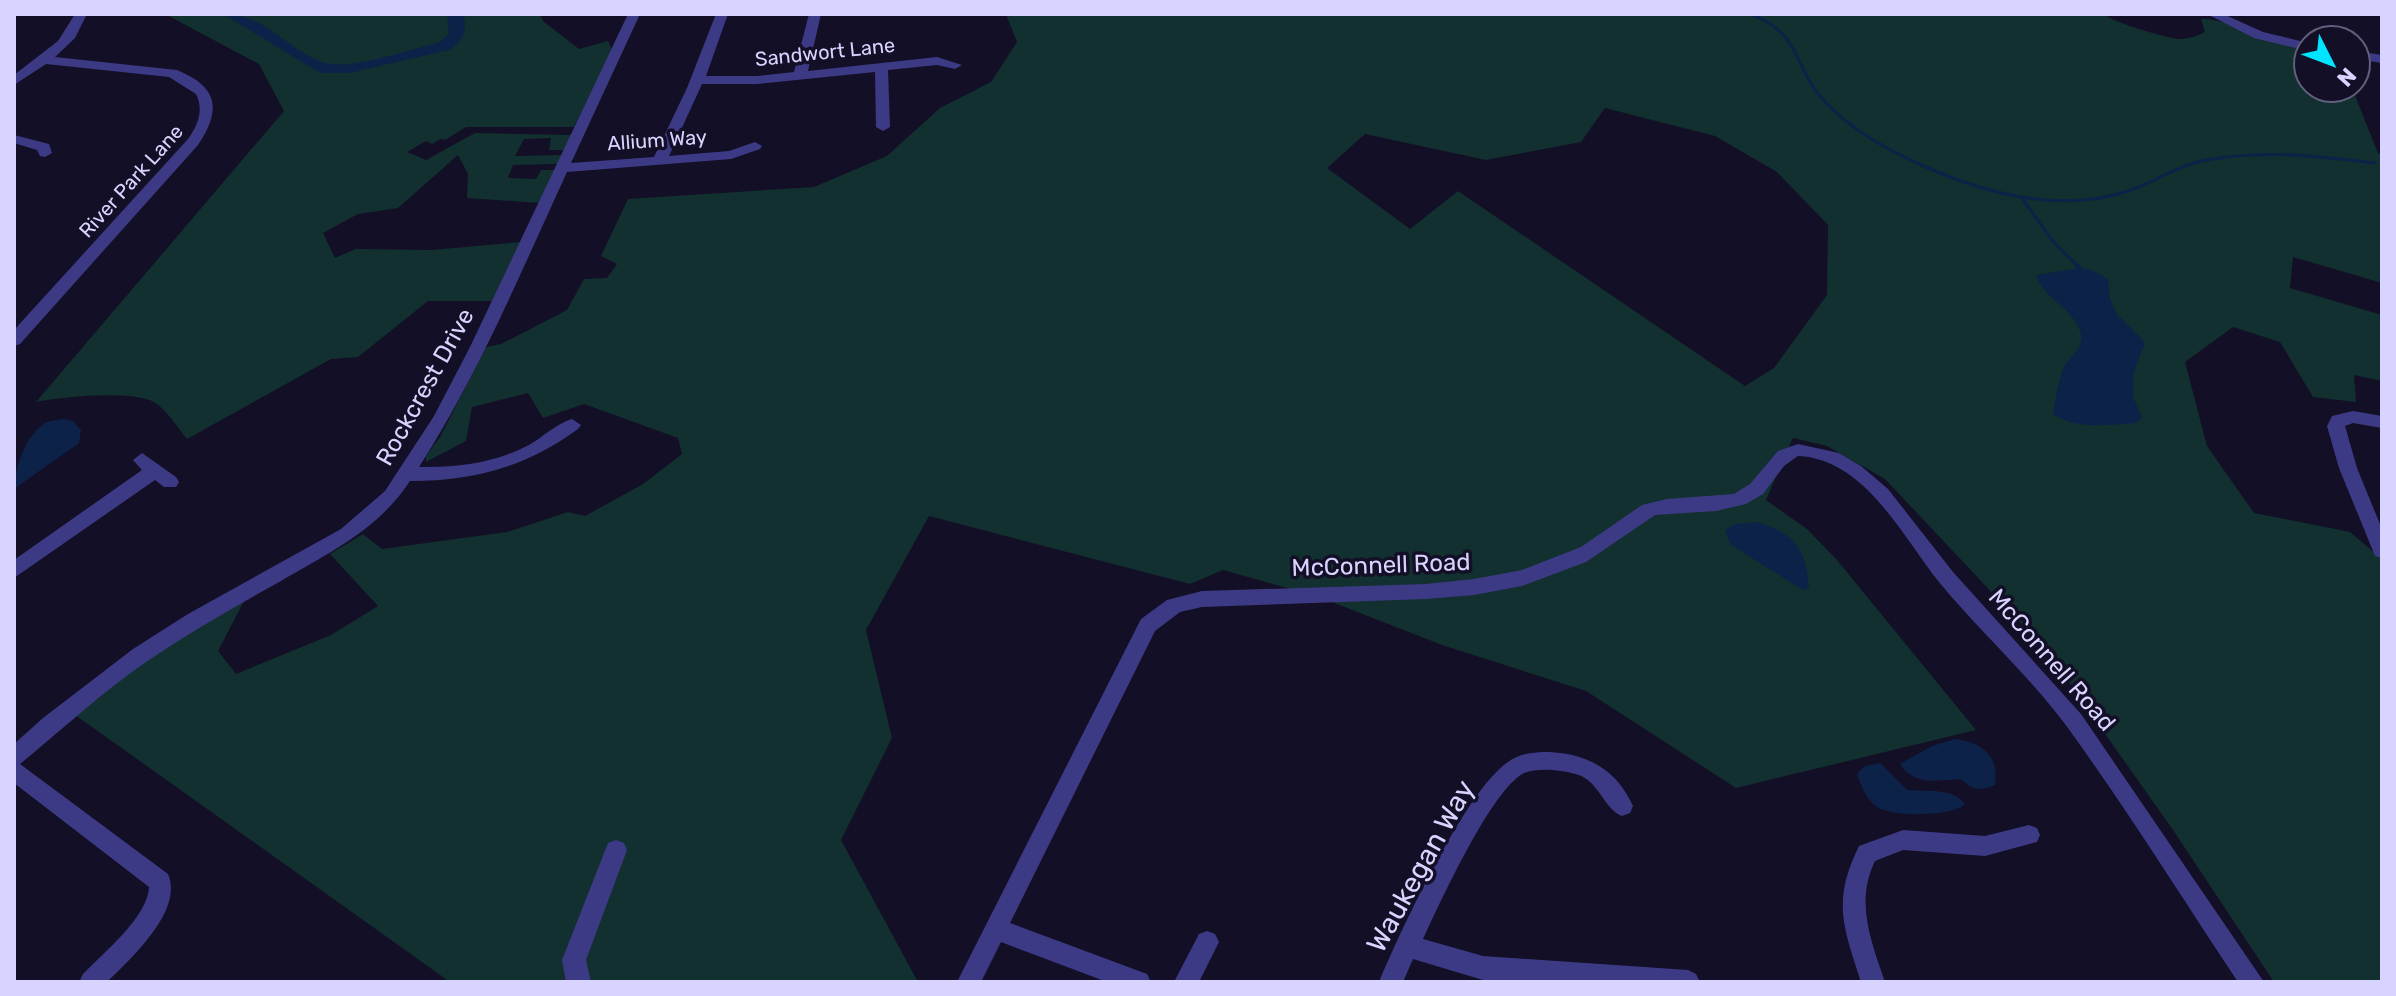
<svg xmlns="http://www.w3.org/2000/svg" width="2396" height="996" viewBox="0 0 2396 996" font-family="Rubik,sans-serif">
<rect width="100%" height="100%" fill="#130f26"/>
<path fill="#12302f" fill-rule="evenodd" d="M165,14H540L543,21L579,49L608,41L612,50L574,127H466L445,140L441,139L432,144L426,141L407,152L426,160L475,133L571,135L565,150H549L551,138L524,139L515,156L562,155L558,164L513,165L508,178L536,179L541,170H557L539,203L467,198L468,174L458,155L398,208L358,214L323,233L335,258L356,249L432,250L520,242L492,301H428L358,357L331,359L187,439C178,428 166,409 154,402C130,390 63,397 36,402L284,111L259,64Z
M1006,14H2104C2112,22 2166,38 2179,39C2189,39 2197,36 2205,32L2201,19C2227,17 2275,46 2308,51V88H2352L2378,153L2382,155V283L2293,257L2290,288L2382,315V381L2354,375L2356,402L2313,397L2280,342L2233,327L2185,362L2207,446L2254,513L2350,532L2382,559V982H2274L2173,830L2045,649L1885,479L1827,446L1793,438L1766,500L1807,529L1837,560L1976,730L1736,788L1586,691L1442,645L1319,597L1223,570L1190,584L929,516L866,630L892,738L841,840L918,982H450L71,712L166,644L246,597L218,651L236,674L331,635L378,606L330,554L363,534L382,549L507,532L568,512L585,516L643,484L682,454L678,438L584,404L543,418L528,393L472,407L466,441L426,462V456L440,437L486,347L501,344L567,310L584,279L607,278L617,264L601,256L628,199L814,187L887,156L940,108L991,82L1017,42ZM1605,108L1715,136L1777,172L1828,225L1827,295L1774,368L1745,386L1458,191L1410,229L1327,168L1365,134L1486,160L1581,142Z"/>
<path fill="#0c2248" d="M2080,268L2092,270L2108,279L2110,299L2117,314L2145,342L2133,375V397L2142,418L2136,423C2109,425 2076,430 2053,414C2053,411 2060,376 2062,372C2066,359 2084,349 2081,334C2075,309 2042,297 2036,275Z
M65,419L73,421L81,430L79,443L14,489C14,468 26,435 45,423C51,420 58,420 65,419Z
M1758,522C1795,534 1806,549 1809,588L1803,590L1730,544L1725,530L1736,524Z
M1955,739C1982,742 2000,756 1995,785C1979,791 1974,791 1961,779C1937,780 1915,787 1900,764L1932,746Z
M1880,763L1907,790C1926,792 1953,787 1965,804C1952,817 1892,817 1877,807C1866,800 1861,785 1857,774L1865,766Z"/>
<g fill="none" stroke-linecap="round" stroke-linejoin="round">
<path stroke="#0c2248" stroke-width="3" d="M1750,14C1803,33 1792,68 1826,103C1854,132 1891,152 1928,168C1990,195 2061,213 2128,191C2154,183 2174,167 2201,161C2264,149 2314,156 2376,163
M2021,197L2055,244L2076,264"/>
<path stroke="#0c2248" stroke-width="4" d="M2073,262L2080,268"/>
<path fill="#0c2248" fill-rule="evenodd" d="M223,14C266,14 285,48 322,62C346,72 411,49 438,43L449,34L447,14H463C468,31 463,41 449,50L349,73H320Z"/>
<path fill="#3d3a85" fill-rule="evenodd" d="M75,14H87L75,38L55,57L177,70C218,87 222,109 198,145L20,344L14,346V330L188,139C198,125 204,110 196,94L169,77L46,64L14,85V75L58,41Z
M628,14H640L571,163L654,157L687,88L716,14H728L706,76H757L794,72L809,14H821L808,71L937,57L962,65L955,69L937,65L888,70L890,127L883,131L876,127L875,72L757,84H702L669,156L729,151L755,142L762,146L760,149L731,159L567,172C521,272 478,375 419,467C457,468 495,463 529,445C543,437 557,423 572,419L581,425L578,429C526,467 474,481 410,481C379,529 329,553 281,581C236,606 192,631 149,660C103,691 63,729 20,764L168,874C184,911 130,959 107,982H79L83,974C103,953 148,917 149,887L14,783V744L43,718L133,649L188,614L341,529L385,491L434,416L470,347Z
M2207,14H2223L2263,32L2308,43V51L2254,38Z
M2356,51L2382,55V63L2356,59Z
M14,135L49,144L52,153L45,157L40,156L37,150L14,143Z
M2353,411L2382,416V428L2353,423L2345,426L2357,468L2382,529V558L2375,556L2373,551L2339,468L2327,426L2332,416Z
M1798,444L1839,453L1861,466L1888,489L1953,572L2081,714L2264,982H2238C2182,898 2128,811 2068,728C2030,676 1980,632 1939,582C1902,536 1865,459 1798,456L1784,466L1763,494L1746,504L1716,511L1655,515L1586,562L1522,586L1474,595L1426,599L1202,607L1180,612L1155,631L1010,923L1147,974L1151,982H1107L1001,942L981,982H957L1141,619L1167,600L1202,591L1426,584L1474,579L1522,570L1581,547L1642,505L1667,499L1734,494L1750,484L1778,451Z
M142,453L176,477L179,482L176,487H164L155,480L14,578V560L142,470L133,460Z
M1549,752C1588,754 1616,769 1633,806L1630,813L1622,816C1604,809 1600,783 1579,775C1564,770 1539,767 1524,773C1491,790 1440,903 1423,939L1483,956L1688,970L1696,974L1700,982L1483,980L1413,959L1403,982H1379C1400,932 1465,791 1508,762C1519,753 1535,752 1549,752Z
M2029,825L2037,828L2040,835L2037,842L1985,856L1903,850L1875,861C1855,902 1871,941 1885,982H1861C1843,926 1832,901 1859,846L1903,830L1985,836Z
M616,840L624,843L627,850L586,960L591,982H566L562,960L608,843Z
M1207,931L1215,934L1219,942L1199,982H1174L1199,934Z"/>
</g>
<g text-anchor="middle" stroke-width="7" stroke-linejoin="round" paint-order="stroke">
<g font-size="20" fill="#d9d4ff" stroke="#130f26">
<text transform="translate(825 52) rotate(-6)" y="7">Sandwort Lane</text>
<text transform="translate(657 140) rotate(-4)" y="7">Allium Way</text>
<text transform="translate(131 181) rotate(-48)" y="7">River Park Lane</text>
</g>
<g font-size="24" fill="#d9d4ff" stroke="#130f26">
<text transform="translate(425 387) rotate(-61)" y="8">Rockcrest Drive</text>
<text transform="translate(1381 565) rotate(-2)" y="8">McConnell Road</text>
<text transform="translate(2052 660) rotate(49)" y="8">McConnell Road</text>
</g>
<g font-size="28" fill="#d9d4ff" stroke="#130f26">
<text transform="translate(1420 866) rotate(-61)" y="10">Waukegan Way</text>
</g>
</g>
<rect width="2396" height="996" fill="none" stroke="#d9d4ff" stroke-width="32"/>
<g transform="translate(2332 64) rotate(132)"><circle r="38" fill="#130f26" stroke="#625e7d" stroke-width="2"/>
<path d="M0-6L14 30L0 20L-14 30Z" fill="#00e5ff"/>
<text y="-12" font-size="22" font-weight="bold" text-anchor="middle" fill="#d9d4ff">N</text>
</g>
</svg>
